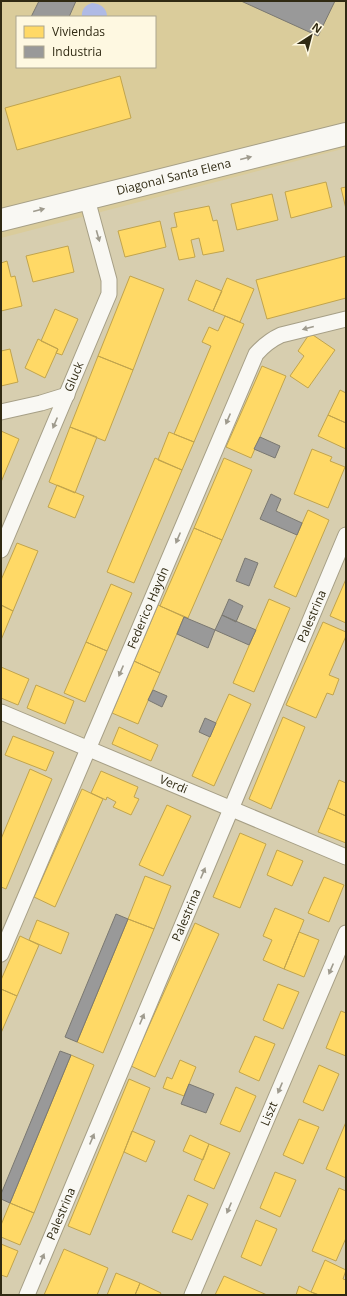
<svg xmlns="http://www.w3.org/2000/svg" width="347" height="1296" viewBox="0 0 347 1296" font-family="'Open Sans',sans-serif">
<rect width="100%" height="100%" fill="#d7ceaf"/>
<path fill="#dacc9b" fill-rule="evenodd" d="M1,1H346V148L1,238ZM17,17H155V67H17Z"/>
<path fill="#afbae5" d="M92,3C101,4 107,8 107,17H82C81,10 85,5 92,3Z"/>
<path fill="#ffd966" stroke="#c1a44d" d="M120,76L131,118L17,150L5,108Z
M326,182L332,207L291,218L285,192Z
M346,187V209L341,188Z
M272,194L278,220L237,230L231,204Z
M209,206L213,221L217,220L224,251L203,255L199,238L191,240L195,257L179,260L171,228L177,227L174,213Z
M160,221L166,247L125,257L118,231Z
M68,246L74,272L33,282L26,256Z
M346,256V298L267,319L256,280Z
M7,261L11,277L15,276L22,306L1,311V263Z
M130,276L164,289L133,370L98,356Z
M227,278L254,289L240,322L213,311Z
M196,280L222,291L213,311L188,300Z
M55,309L78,319L62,355L56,353L58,349L41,341Z
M225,316L244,324L194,442L174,434L211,346L202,342L209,327L218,331Z
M310,333L335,350L308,388L290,376L304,356L298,351Z
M38,339L58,349L45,378L25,368Z
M10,349L18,382L1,386V351Z
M98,356L133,370L105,441L70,427Z
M262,366L286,376L251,458L226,447Z
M340,390L346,393V423L328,415Z
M328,415L346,423V449L318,436Z
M70,427L97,437L75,493L49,482Z
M1,431L19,439L1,482Z
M169,432L194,442L182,470L158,460Z
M312,449L332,457L330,461L345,467L328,508L294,494Z
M155,458L182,470L134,583L107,572Z
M224,458L252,470L222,540L194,528Z
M57,485L84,496L75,518L48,507Z
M308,510L329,520L296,597L274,587Z
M194,528L222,540L188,618L160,606Z
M17,543L38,551L13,611L1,605V580Z
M346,579V623L330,616Z
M111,584L132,593L107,651L86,642Z
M269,599L290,608L254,692L233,683Z
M1,605L13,611L1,640Z
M158,605L184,617L160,673L134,661Z
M323,622L346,632V636L329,675L339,679L333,695L327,693L316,718L286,705Z
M86,642L107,651L85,702L64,693Z
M134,661L160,673L138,724L112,713Z
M1,667L29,679L18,705L1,698Z
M36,685L74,701L65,724L27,708Z
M229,694L251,704L214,786L192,776Z
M283,717L305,727L271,809L249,799Z
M119,727L158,745L151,761L112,744Z
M13,736L54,752L46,771L5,755Z
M30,769L52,779L6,889L1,887V839Z
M101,771L138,787L134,797L139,799L131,815L113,807L116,802L107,797L106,800L91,793Z
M339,780L346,783V816L328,808Z
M82,789L103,799L55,907L34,897Z
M167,805L191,816L163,876L139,865Z
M328,808L346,816V843L318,832Z
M240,833L266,844L240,908L213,897Z
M277,850L303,861L292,886L267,875Z
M145,876L171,886L154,929L128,919Z
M324,877L344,885L329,922L308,913Z
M275,908L304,920L284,969L263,960L272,940L263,936Z
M128,919L154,929L103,1053L77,1042Z
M37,920L69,933L61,954L29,940Z
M195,923L219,934L155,1077L131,1066Z
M299,932L319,940L304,977L284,969Z
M20,936L39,945L17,996L1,989V980Z
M278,984L299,992L283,1029L263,1020Z
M1,989L17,996L1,1033Z
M341,1011L346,1013V1056L326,1048Z
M255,1036L275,1044L259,1081L239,1072Z
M71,1055L94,1065L34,1213L10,1203Z
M180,1060L196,1067L184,1096L163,1088L167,1077L172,1079Z
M319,1065L339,1074L323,1111L303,1102Z
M129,1079L150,1088L90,1235L68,1226Z
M236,1087L256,1096L240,1132L220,1124Z
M299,1119L319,1127L303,1164L283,1155Z
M346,1122V1178L326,1169Z
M132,1131L155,1141L146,1162L124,1152Z
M190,1135L209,1144L203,1160L183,1151Z
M209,1144L230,1153L214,1189L194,1180Z
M275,1172L296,1180L280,1217L260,1208Z
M339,1188L346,1191V1238L336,1261L312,1251Z
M188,1195L208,1204L192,1240L172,1232Z
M10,1203L34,1213L20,1245L1,1237V1225Z
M256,1220L277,1229L261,1266L241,1257Z
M1,1244L18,1251L7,1277L1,1275Z
M64,1249L108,1268L97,1295H44Z
M325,1260L346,1270L343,1279L346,1280V1295H319L311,1292Z
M116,1273L140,1283L135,1295H107Z
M224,1276L267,1295H215Z
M140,1283L161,1293L160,1295H135Z
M299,1286L311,1292L319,1295H296Z"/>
<path fill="#999" stroke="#7a7871" d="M39,1H76L69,17H31Z
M241,1H335L318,36Z
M260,437L280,446L275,458L254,449Z
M271,494L281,499L276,511L302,523L297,535L260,519Z
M245,558L258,563L249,586L236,581Z
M229,599L243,606L236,622L222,615Z
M222,615L256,630L249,645L215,630Z
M184,617L215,630L208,648L177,634Z
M153,690L167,696L162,707L148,700Z
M205,718L216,723L210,737L199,732Z
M116,914L128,919L77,1042L65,1037Z
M60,1051L71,1055L10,1203L1,1199V1194Z
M189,1084L214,1094L206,1113L181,1104Z"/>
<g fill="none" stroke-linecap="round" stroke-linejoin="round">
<defs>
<g id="minor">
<path d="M1,412L41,403L67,395"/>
<path id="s1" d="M1,550L109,294V280L87,199"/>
<path id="s2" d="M1,712L346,857"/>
<path id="s3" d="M1,954L256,354C264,345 270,340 281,335L346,319"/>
<path id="s4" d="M27,1295L346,535"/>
<path id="s5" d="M192,1295L346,933"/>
</g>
<g id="secondary">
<path id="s6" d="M1,220L346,134"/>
</g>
</defs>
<use href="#minor" stroke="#a69f86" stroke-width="17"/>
<use href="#secondary" stroke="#a69f86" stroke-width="24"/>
<use href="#minor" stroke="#f9f8f3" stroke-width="15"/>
<use href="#secondary" stroke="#f9f8f3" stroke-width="22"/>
</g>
<defs><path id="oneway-solid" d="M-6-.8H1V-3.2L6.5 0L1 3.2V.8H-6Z"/></defs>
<g fill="#9f9b8e">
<use href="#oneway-solid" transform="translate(246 158) rotate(-14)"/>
<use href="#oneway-solid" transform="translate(39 210) rotate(-14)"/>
<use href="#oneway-solid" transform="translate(98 236) rotate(74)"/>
<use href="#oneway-solid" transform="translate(308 328) rotate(165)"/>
<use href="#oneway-solid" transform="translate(228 419) rotate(113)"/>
<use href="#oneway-solid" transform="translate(55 423) rotate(113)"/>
<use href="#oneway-solid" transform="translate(178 538) rotate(113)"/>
<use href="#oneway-solid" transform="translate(121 671) rotate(113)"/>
<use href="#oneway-solid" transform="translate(203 873) rotate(-67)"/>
<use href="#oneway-solid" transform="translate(331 969) rotate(113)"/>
<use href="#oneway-solid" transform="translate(142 1019) rotate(-67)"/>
<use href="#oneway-solid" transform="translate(280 1088) rotate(113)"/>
<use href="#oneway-solid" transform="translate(92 1139) rotate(-67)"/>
<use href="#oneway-solid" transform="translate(229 1208) rotate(113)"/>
<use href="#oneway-solid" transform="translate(42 1259) rotate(-67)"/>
</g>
<g text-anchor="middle" stroke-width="4" stroke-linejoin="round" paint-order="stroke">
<g font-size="12" fill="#302a13" stroke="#fef8e1">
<text dy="4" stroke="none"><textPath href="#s6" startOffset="178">Diagonal Santa Elena</textPath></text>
<text dy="4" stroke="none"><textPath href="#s1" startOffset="188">Gluck</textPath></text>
<text dy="4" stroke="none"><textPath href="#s3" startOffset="376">Federico Haydn</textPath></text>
<text dy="4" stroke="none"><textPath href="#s4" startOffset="736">Palestrina</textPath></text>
<text dy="4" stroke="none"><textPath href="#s2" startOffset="187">Verdi</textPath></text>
<text dy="4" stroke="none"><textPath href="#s4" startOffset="412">Palestrina</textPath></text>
<text dy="4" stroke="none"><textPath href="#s5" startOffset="197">Liszt</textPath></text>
<text dy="4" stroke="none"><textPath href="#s4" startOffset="88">Palestrina</textPath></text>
</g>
</g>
<rect width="347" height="1296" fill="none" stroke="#302a13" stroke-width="4"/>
<rect x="16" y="16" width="140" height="52" fill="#fef8e1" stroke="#aca68f"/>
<rect x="24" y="26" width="20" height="12" fill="#ffd966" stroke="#aca68f"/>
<text x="52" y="36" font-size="12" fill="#302a13">Viviendas</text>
<rect x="24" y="46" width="20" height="12" fill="#999999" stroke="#aca68f"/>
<text x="52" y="56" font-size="12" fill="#302a13">Industria</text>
<g transform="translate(311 36) rotate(36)" stroke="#fef8e1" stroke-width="3" paint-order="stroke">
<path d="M0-3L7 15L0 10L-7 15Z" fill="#302a13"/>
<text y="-6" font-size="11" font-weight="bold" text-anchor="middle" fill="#302a13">N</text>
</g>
</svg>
